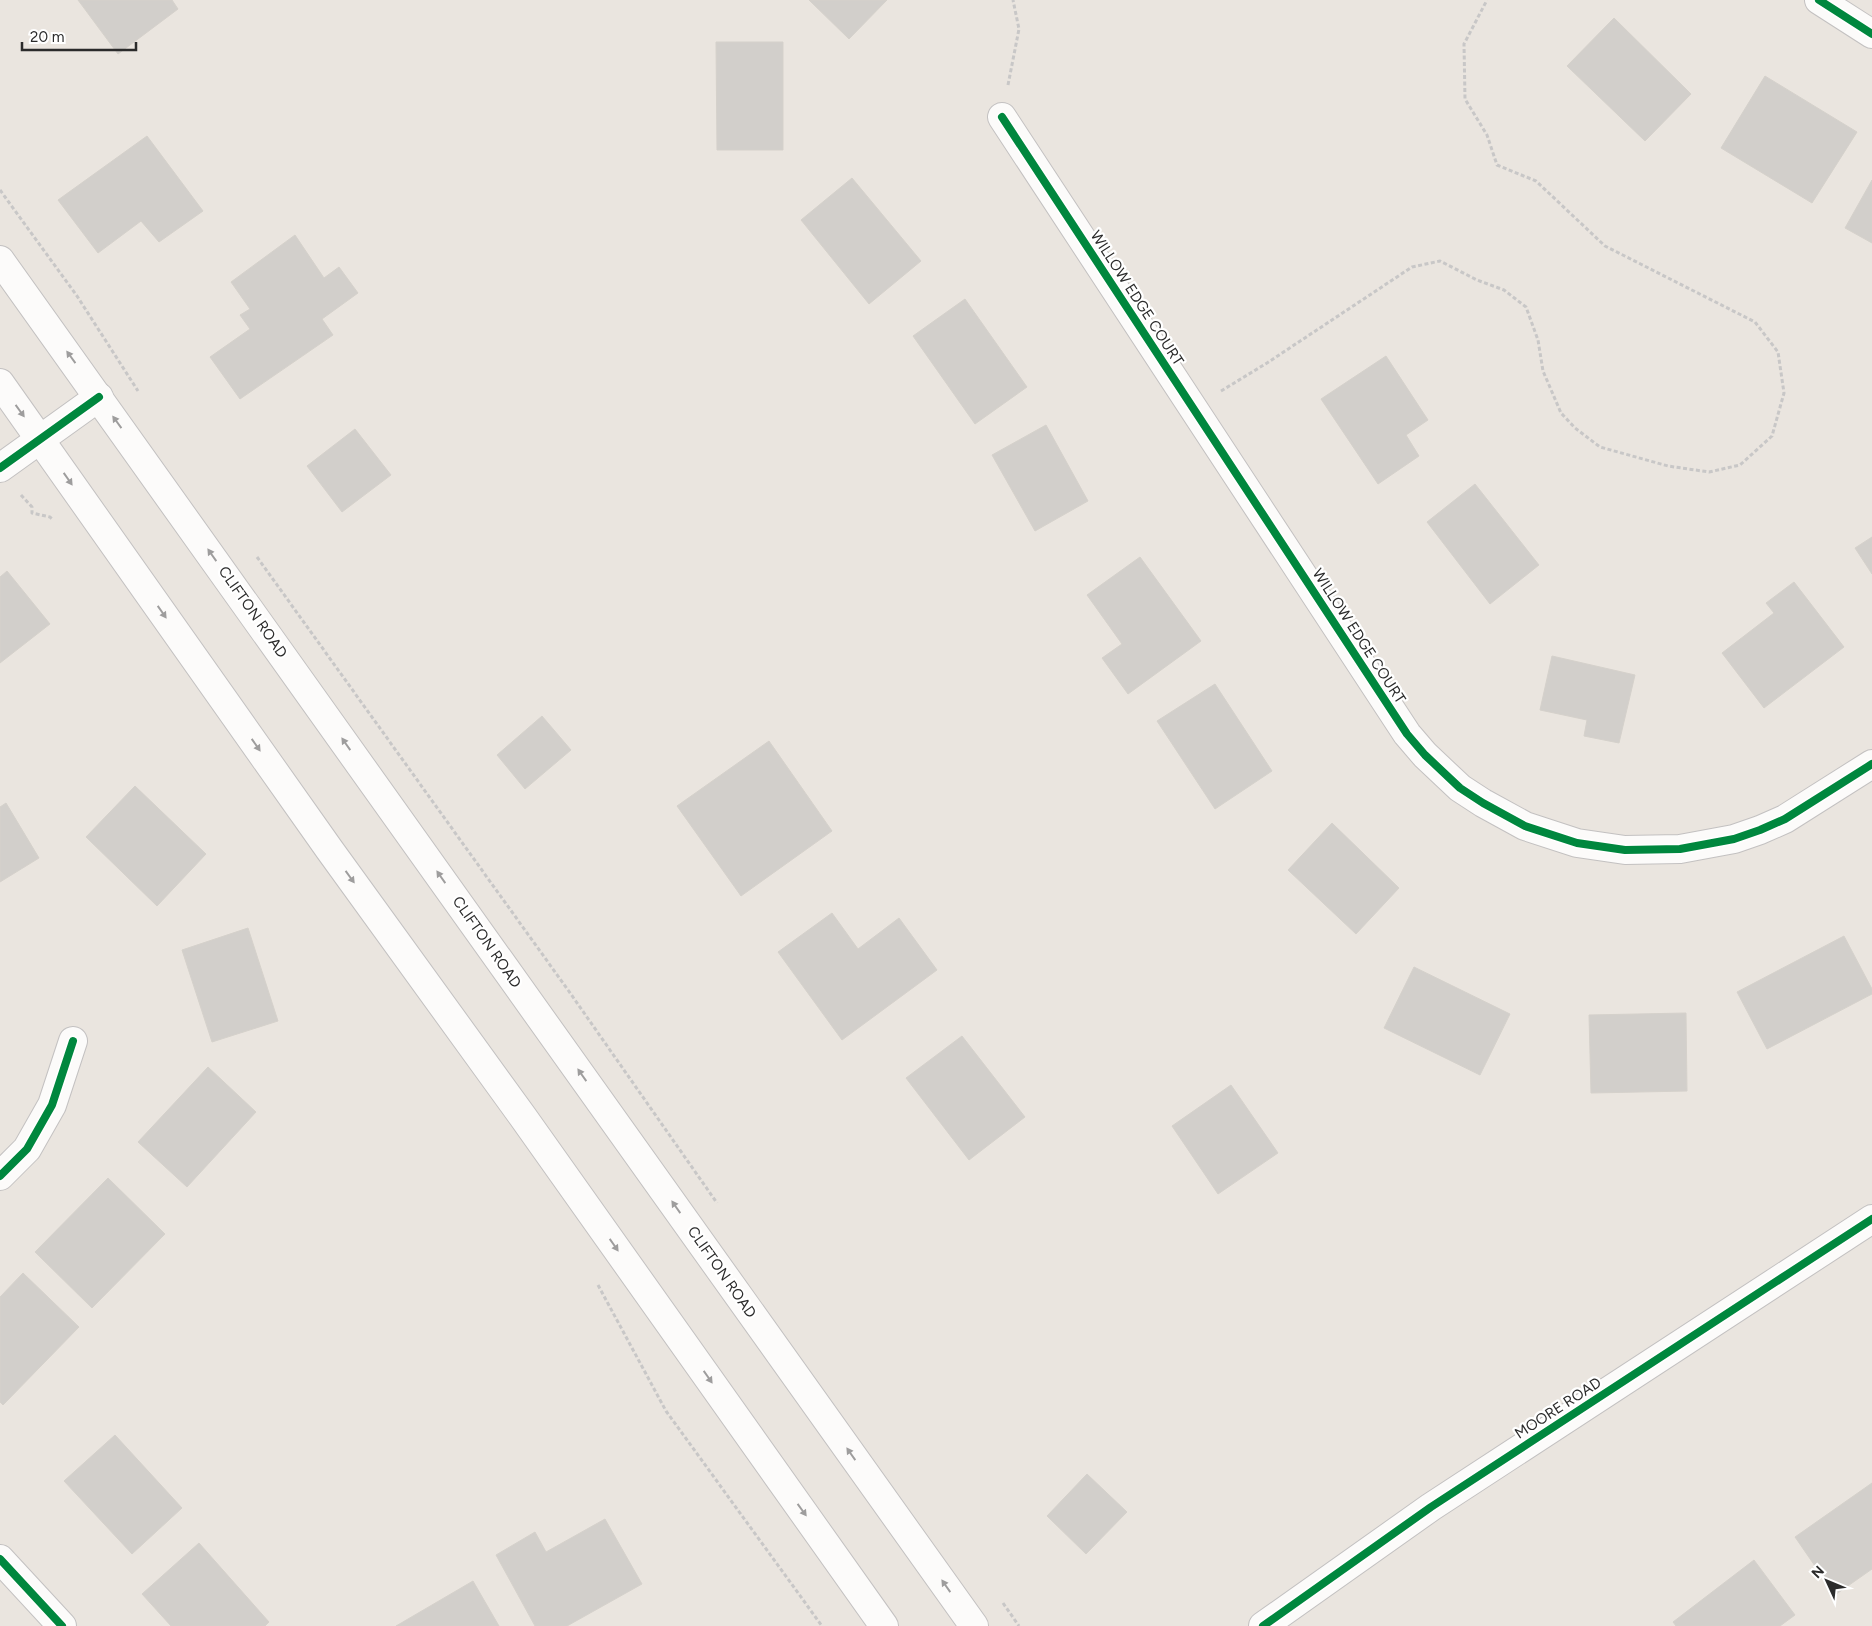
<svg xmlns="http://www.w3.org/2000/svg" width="1872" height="1626" viewBox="0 0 1872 1626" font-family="Figtree,sans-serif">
<rect width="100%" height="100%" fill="#eae5df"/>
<path fill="#d2cfcb" stroke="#d5d1cb" d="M78,0H172L178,9L118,54Z
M809,0H887L849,39Z
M1614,18L1691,94L1645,141L1567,66Z
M716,42H783V150H717Z
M1765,76L1857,132L1812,203L1721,148Z
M147,136L203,211L159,242L141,221L98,253L58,200Z
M852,178L921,261L869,304L801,220Z
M1872,180V243L1845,228Z
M295,235L324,278L339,267L358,293L322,319L333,335L240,399L210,357L250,329L240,315L250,309L231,282Z
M965,299L1027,387L975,424L913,336Z
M1386,356L1428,420L1406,435L1419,456L1378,484L1321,399Z
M1046,425L1088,501L1035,531L992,455Z
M355,429L391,475L342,512L307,466Z
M1475,484L1539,565L1490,604L1427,522Z
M1872,537V574L1855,548Z
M1140,557L1201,641L1128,694L1102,658L1122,644L1087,595Z
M7,571L50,624L0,663V577Z
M1794,582L1844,647L1764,708L1722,653L1774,613L1766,603Z
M1552,656L1635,675L1619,743L1584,736L1587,720L1540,710Z
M1215,684L1272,771L1215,809L1157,721Z
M542,716L571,750L525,789L497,755Z
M769,741L832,831L741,896L677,806Z
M135,786L206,854L157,906L86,837Z
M6,803L39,858L0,882V807Z
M1332,823L1399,888L1356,934L1288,870Z
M832,913L858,949L899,918L937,970L842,1040L778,952Z
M248,928L278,1021L212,1042L182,950Z
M1844,936L1872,989V994L1767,1049L1737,992Z
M1414,967L1510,1014L1480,1075L1384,1028Z
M1686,1013L1687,1091L1591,1093L1589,1015Z
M962,1036L1025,1117L969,1160L906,1078Z
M208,1067L256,1112L187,1187L138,1142Z
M1231,1085L1278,1153L1218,1194L1172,1126Z
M108,1178L165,1234L92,1308L35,1252Z
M23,1273L79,1327L3,1405L0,1402V1297Z
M115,1435L182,1508L132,1554L64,1481Z
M1087,1474L1127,1512L1086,1554L1047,1516Z
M1872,1483V1569L1835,1595L1795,1537Z
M605,1519L642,1584L567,1626H535L496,1555L535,1532L546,1552Z
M199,1543L269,1622L265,1626H171L142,1594Z
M1754,1560L1795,1615L1780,1626H1676L1673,1622Z
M473,1581L499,1626H396Z"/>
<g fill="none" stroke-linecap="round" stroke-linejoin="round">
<defs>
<path id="minor" d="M1819,0L1872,34
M1002,117L1407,734L1425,755L1460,788L1483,803L1525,826L1577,843L1625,850L1680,849L1734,839L1760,830L1785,819L1872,764
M0,468L99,397
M0,1176L27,1149L52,1105L73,1041
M0,1559L62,1626
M1263,1626L1431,1507L1872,1219"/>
<path id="secondary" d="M0,260L974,1626
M0,383L329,849L523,1117L884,1626"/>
</defs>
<use href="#minor" stroke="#c3c1c1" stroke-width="30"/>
<use href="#secondary" stroke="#c3c1c1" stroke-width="30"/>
<path stroke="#c8c7c7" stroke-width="3" stroke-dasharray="4 2.5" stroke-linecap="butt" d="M1008,85L1019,29L1013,0
M0,190L77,296L138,391
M1221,391L1267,363L1412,267L1440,261L1477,280L1504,290L1526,307L1538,340L1543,371L1561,413L1575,428L1600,447L1668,466L1709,472L1740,465L1772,436L1784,393L1778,352L1755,322L1605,246L1536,181L1497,165L1487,135L1465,99L1464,44L1487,0
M21,495L32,507V513L50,517L52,519
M257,557L568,990L717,1203
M598,1285L666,1411L822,1626
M1003,1603L1019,1626"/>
<use href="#minor" stroke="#fcfbfa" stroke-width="28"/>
<use href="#secondary" stroke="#fcfbfa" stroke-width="28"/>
<defs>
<path id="cycleway" d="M1819,0L1872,34
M1002,117L1407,734L1425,755L1460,788L1483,803L1525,826L1577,843L1625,850L1680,849L1734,839L1760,830L1785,819L1872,764
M0,468L99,397
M0,1176L27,1149L52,1105L73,1041
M0,1559L62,1626
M1263,1626L1431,1507L1872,1219"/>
</defs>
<use href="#cycleway" stroke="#fff" stroke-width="11"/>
<use href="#cycleway" stroke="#00873e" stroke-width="8"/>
</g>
<defs><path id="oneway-solid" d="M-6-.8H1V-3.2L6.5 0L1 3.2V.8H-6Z" transform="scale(1.25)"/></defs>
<g fill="#9e9d9d">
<use href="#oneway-solid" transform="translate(71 357) rotate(-126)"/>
<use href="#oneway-solid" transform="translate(20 411) rotate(54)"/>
<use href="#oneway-solid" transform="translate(117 422) rotate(-126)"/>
<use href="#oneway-solid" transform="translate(68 479) rotate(55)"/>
<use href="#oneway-solid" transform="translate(212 555) rotate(-125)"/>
<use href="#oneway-solid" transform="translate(162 612) rotate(55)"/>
<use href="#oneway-solid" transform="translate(346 744) rotate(-125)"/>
<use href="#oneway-solid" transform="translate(256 745) rotate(55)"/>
<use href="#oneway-solid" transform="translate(350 877) rotate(54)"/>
<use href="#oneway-solid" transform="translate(441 877) rotate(-125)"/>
<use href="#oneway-solid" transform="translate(582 1075) rotate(-125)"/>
<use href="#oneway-solid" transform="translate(676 1207) rotate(-125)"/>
<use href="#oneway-solid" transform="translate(614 1245) rotate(55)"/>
<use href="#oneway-solid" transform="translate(708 1377) rotate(55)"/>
<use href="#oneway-solid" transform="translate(851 1454) rotate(-125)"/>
<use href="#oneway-solid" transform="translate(802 1510) rotate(54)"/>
<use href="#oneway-solid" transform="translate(946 1586) rotate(-125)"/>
</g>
<g text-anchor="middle" stroke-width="4.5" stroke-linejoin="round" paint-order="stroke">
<g font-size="15" fill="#2b2b2b" stroke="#fff">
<text transform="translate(1137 298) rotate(57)" y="5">WILLOW EDGE COURT</text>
<text transform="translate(253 612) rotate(55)" y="5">CLIFTON ROAD</text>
<text transform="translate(1359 636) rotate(57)" y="5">WILLOW EDGE COURT</text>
<text transform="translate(487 942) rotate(55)" y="5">CLIFTON ROAD</text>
<text transform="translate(722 1272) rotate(55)" y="5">CLIFTON ROAD</text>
<text transform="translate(1558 1408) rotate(-33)" y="5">MOORE ROAD</text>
</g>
</g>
<g transform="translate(1827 1581) rotate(314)" stroke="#ffffff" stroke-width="4" paint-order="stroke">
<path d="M0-4L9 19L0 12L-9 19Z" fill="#2b2b2b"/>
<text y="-8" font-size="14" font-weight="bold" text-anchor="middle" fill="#2b2b2b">N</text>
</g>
<path d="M22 42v8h114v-8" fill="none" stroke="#2b2b2b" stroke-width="2.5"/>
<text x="30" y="42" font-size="15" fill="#2b2b2b" stroke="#ffffff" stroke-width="4" paint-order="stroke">20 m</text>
</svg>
